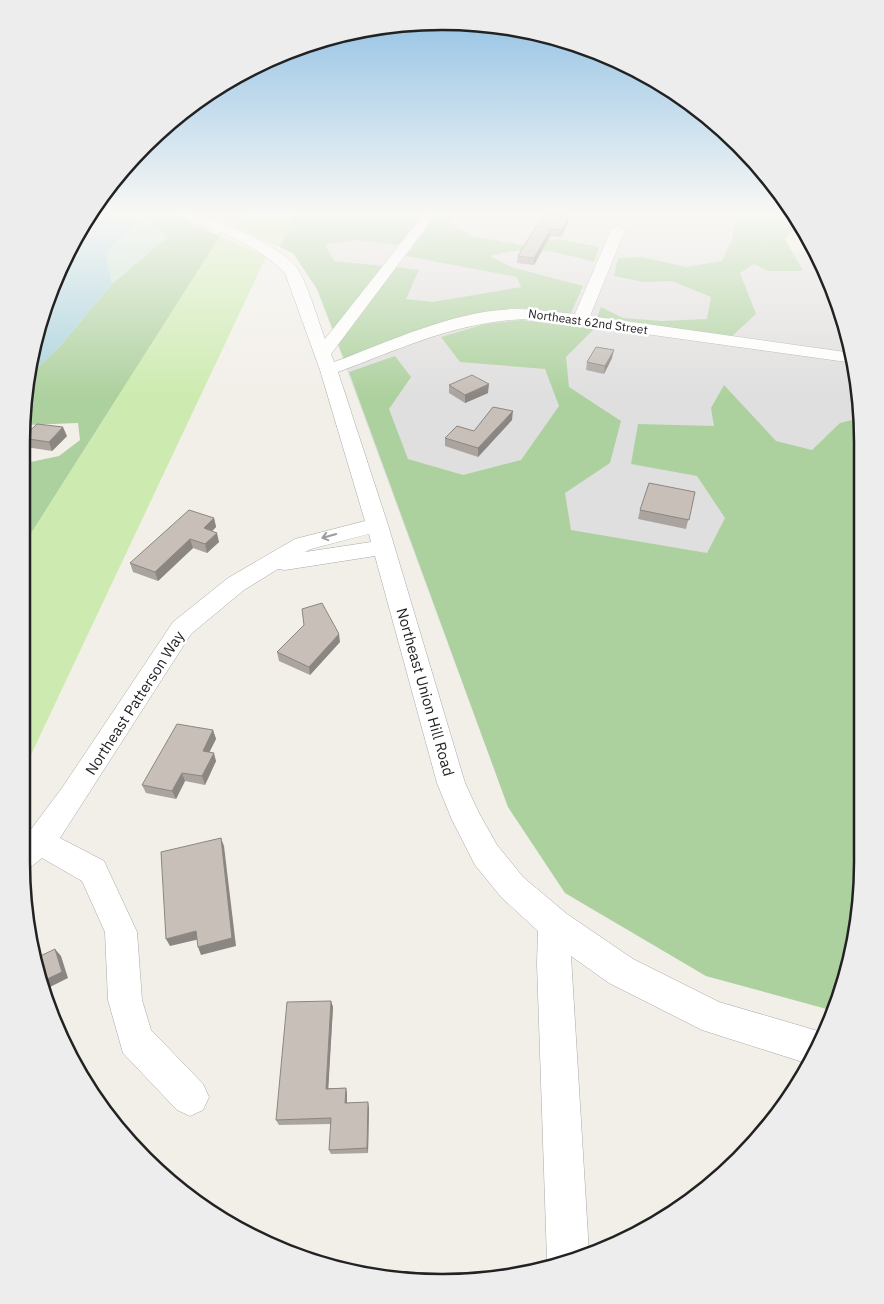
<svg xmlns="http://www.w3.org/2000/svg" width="884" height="1304" viewBox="0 0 884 1304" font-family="'IBM Plex Sans',sans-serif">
<rect width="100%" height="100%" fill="#f2efe9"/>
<path fill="#e0dfdf" d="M205,214H789L819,256L855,360L863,442V862L855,944L834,1011L706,976L565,893L508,807L317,289L293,253Z"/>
<path fill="#eef0d5" d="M798,226L818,254L792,251L785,239Z"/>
<path fill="#cdebb0" d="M251,214H295L280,247L238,228Z
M220,236L266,257L21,776V549Z"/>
<path fill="#add19e" d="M142,214H172L220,236L21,549V464L59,456L80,440L78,423L27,425L23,429L28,376L60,346L112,284L167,237Z
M295,214H324L323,216L361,220L376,214H424L398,245L356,240L325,244L334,261L383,266L333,330L317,289L293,253L280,247Z
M437,214H457L450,224L472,236L520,245L559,239L599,247L594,262C554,251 531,245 490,256L511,267L583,286L570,315C549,312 526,306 505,309C449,315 396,340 344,359L338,344L396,267L419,270L406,299L433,302L521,287L517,277L406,256Z
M737,214H789L798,226L785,239L803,271H768L754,264L740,273L756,314L731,337L597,317L601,307L623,318L662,321L707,319L711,297L672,281L644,282L614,276L618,258L642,257L686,267L722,261L732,239Z
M522,320L594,329L566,357L569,387L621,421L610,463L565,493L571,530L707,553L725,518L697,476L631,464L638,424L714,426L711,408L724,385L776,441L812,450L840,423L860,418L863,442V862L855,944L834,1011L706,976L565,893L508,807L349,372L395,356L411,377L389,409L408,459L463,475L521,460L559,406L545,369L460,362L441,337L485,324Z"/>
<path fill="#c6e0d4" d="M95,214H142L167,237L112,284L60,346L28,376L29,360L65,256L80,235L96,226L90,220Z"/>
<path fill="#aad3df" d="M95,214H124L137,222L105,253L112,284L60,346L28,376L29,360L65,256L80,235L96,226L90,220Z"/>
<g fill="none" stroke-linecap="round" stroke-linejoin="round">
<defs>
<path id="minor" d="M178,214C184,214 191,213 197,214C223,221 285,248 299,271C310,291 317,318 325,339L424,214H436L331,354L334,362C391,341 452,311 514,309C535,309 555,312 575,314L611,230L618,226L625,230L590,316L852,353L854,363L538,319C465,318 405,347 338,372L388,525L465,783L479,813L497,845L523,877L567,914L633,959L719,1002L825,1033L809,1064L702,1030L609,983L571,956L589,1253L549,1266L547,1260L537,963L538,931L501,897L475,865L452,820L437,783L375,556L285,570L278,569L244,590L191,634L60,838L104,861L137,932L142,1000L151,1030L203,1084L209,1097L203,1110L190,1116L177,1110L123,1053L108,1000L105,932L82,881L42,858L32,866L22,869L21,838L29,832L62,788L173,622L228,578L295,539L365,521L320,370L285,273C256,244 218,231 180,217ZM369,534L371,542L305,552L311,549Z"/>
</defs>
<use href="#minor" stroke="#a9a9a9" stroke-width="1"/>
<use href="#minor" fill="#fff" fill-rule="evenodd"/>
</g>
<path fill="#aba49e" d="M564,214V216L568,217V223L561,237L550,236L534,265L517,263L518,256L541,226Z
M612,358L604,374L586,370L587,362Z
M449,385L488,393L465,403L449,393Z
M512,420L478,457L445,446V438L474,431Z
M67,436L52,451L26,447L22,438Z
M695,492L686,529L638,519L640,510Z
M214,518L216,527L212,531L219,542L207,553L193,548L158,581L133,572L130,563Z
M340,642L310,675L279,661L277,652Z
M213,730L216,739L209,752L216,761L205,785L185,781L176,799L146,793L142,785Z
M331,1001L333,1007L328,1088H346L347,1094V1103L369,1108L368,1153L331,1154L329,1150L331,1124L279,1125L276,1120Z"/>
<path fill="#8b8681" d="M568,217V223L561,237L562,230Z
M551,229L550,236L534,265V258Z
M614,350L612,358L604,374L605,366Z
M489,384L488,393L465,403V395Z
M513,411L512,420L478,457V448Z
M63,427L67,436L52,451L49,442Z
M214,518L216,527L206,537L204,528Z
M217,533L219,542L207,553L205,544Z
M190,539L193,548L158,581L155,572Z
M339,634L340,642L310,675L309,667Z
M213,730L216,739L206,759L203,751Z
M214,753L216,761L205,785L202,776Z
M182,773L185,781L176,799L172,791Z
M221,838L224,846L236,946L201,955L198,947Z
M196,931L200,939L170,946L166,939Z
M55,949L61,956L68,978L44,990L41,982Z
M331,1001L333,1007L328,1094L326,1089Z
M346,1088L347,1094V1108L345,1103Z
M368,1102L369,1108L368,1153L367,1148Z"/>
<path fill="#c7bfb8" stroke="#8b8681" d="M543,214H564L563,216L568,217L562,230L551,229L534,258L518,256L536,226H541Z
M596,347L614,350L605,366L587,362Z
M472,375L489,384L465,395L449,385Z
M493,407L513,411L478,448L445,438L457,426L474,431Z
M37,424L63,427L49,442L22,438Z
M649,483L695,492L689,520L640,510Z
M189,510L214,518L204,528L217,533L205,544L190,539L155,572L130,563Z
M322,603L339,634L309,667L277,652L304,625L302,609Z
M177,724L213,730L203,751L214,753L202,776L182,773L172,791L142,785Z
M221,838L232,938L198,947L196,931L166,939L161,852Z
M55,949L62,972L41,982L36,971L34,959Z
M331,1001L326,1089L346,1088L345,1103L368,1102L367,1148L329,1150L331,1118L276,1120L287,1002Z"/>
<defs><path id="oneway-shaft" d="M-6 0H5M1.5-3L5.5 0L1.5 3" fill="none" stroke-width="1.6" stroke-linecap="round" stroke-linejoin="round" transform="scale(1.25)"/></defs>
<use stroke="#9c9c9c" href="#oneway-shaft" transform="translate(329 536) rotate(164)"/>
<linearGradient id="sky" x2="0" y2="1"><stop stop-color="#8fc0e4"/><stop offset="0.54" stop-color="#f9f8f5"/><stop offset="1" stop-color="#f9f8f5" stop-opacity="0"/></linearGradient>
<rect width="884" height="396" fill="url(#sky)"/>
<g text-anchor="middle" stroke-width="5" stroke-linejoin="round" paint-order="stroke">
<g font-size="12" fill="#222" stroke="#fff">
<text transform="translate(588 322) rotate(8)" y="4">Northeast 62nd Street</text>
</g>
<g font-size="15" fill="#222" stroke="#fff">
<text transform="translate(425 692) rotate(74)" y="5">Northeast Union Hill Road</text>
<text transform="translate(135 703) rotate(-57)" y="5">Northeast Patterson Way</text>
</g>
</g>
<path d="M0 0H884V1304H0ZM442 30H442A412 412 0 0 1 854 442V862A412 412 0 0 1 442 1274H442A412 412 0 0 1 30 862V442A412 412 0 0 1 442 30Z" fill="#ededed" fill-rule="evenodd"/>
<path fill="none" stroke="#222" stroke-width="2.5" d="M442 30H442A412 412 0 0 1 854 442V862A412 412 0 0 1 442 1274H442A412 412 0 0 1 30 862V442A412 412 0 0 1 442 30Z"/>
</svg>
